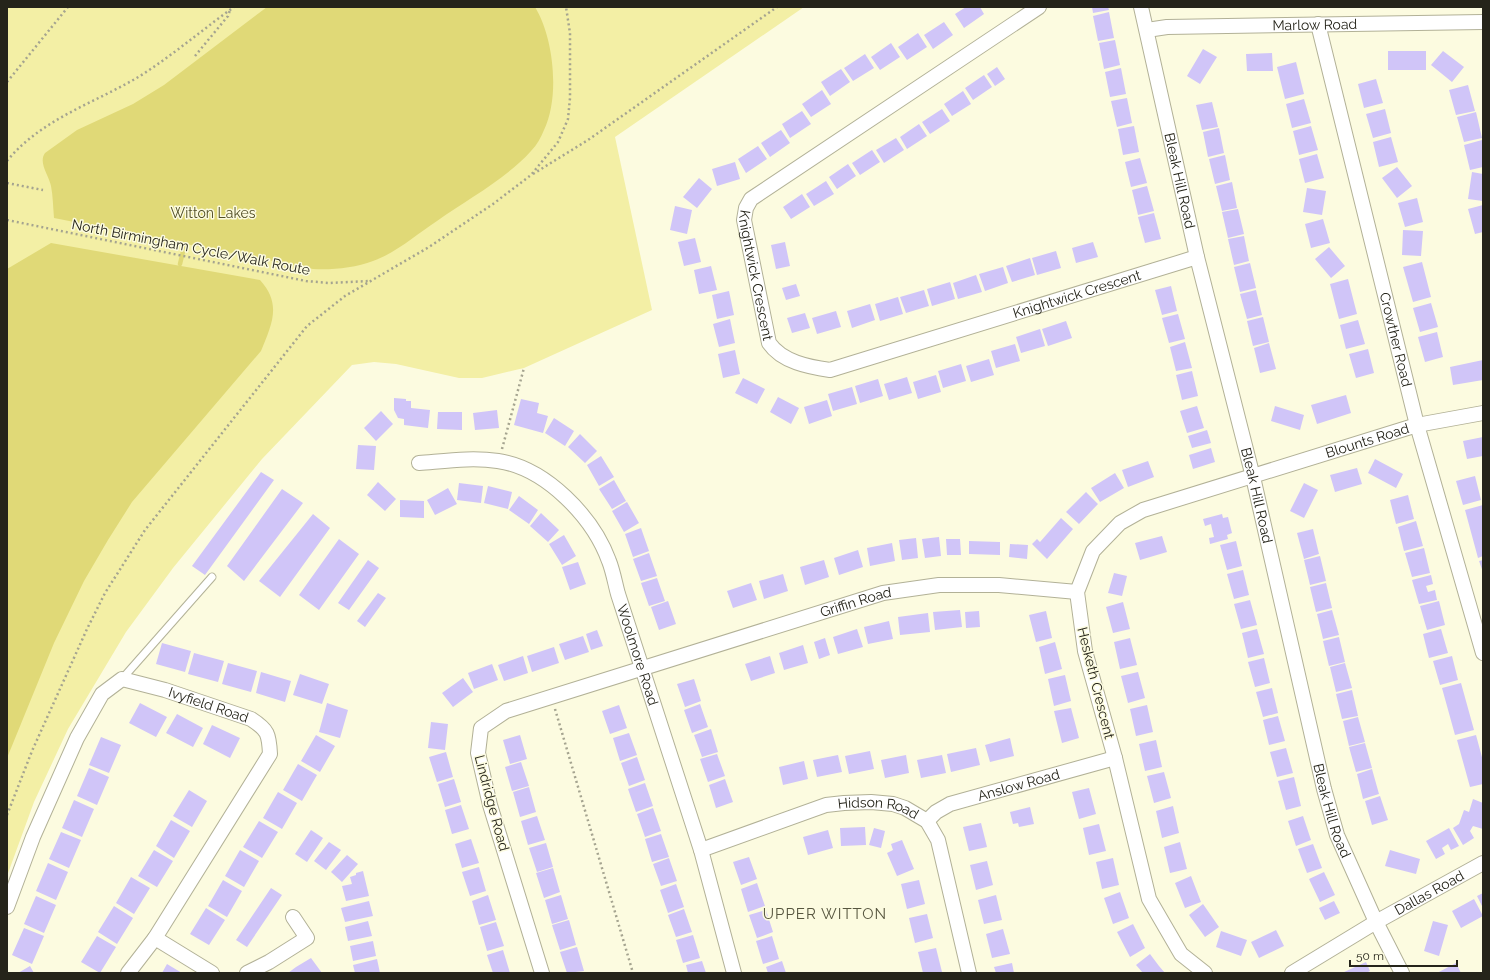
<svg xmlns="http://www.w3.org/2000/svg" width="1490" height="980" viewBox="0 0 1490 980" font-family="Raleway,sans-serif">
<rect width="100%" height="100%" fill="#fcfbe0"/>
<path fill="#f3efa5" d="M7,7H804L615,137L652,310L524,368L482,378H459L396,364L374,362L352,365L262,459L173,568L126,632L68,729L34,802L7,876Z"/>
<path fill="#e0d977" d="M267,7H535C554,38 560,97 544,130C541,137 537,145 531,151C506,179 468,199 437,221C417,234 396,253 373,261C355,268 332,270 313,269L54,218C53,207 53,196 51,186C49,175 38,163 45,153L77,130L133,104L164,85Z
M51,243L260,280C282,304 272,324 261,351L132,502L108,540L84,581L54,643L7,758V269Z"/>
<g fill="none" stroke-linecap="round" stroke-linejoin="round">
<path stroke="#e0d977" stroke-width="4.5" d="M180,264L185,243"/>
</g>
<path fill="#d0c5f8" d="M966,7H980L984,14L964,28L955,14Z
M1092,7H1108L1109,10L1093,13Z
M1109,12L1114,38L1098,41L1093,16Z
M944,22L953,35L933,49L924,35Z
M918,33L927,47L907,60L898,47Z
M1115,40L1120,65L1104,69L1099,43Z
M891,43L900,57L880,70L871,57Z
M1203,49L1217,57L1200,84L1187,76Z
M1388,51H1426V70H1388Z
M1443,51L1464,67L1452,82L1431,65Z
M1272,53L1273,71H1247L1246,54Z
M865,54L874,68L853,81L844,68Z
M1296,62L1304,94L1285,99L1277,67Z
M997,67L1005,79L995,86L987,74Z
M1121,68L1126,94L1110,97L1105,72Z
M841,69L850,82L830,96L821,82Z
M984,75L992,87L973,100L965,88Z
M1376,79L1383,103L1364,108L1358,84Z
M1468,85L1475,111L1456,115L1449,90Z
M822,90L831,104L811,117L802,104Z
M963,91L971,104L952,116L944,104Z
M1127,98L1132,123L1117,127L1111,101Z
M1304,99L1311,123L1292,128L1286,104Z
M1212,102L1218,127L1202,130L1196,105Z
M942,109L950,121L930,134L922,122Z
M1385,109L1391,133L1373,138L1366,114Z
M802,111L811,124L790,138L782,124Z
M1476,112L1482,138L1464,142L1457,117Z
M919,124L927,136L907,149L900,137Z
M1134,126L1139,152L1123,155L1118,129Z
M1311,126L1318,150L1299,155L1293,131Z
M1219,128L1224,153L1208,157L1203,132Z
M781,130L790,143L770,157L761,143Z
M1391,137L1398,162L1379,167L1373,142Z
M896,138L904,150L884,163L876,150Z
M1482,140L1483,167L1470,170L1464,145Z
M758,146L767,159L746,173L738,159Z
M872,150L880,162L860,175L852,163Z
M1317,154L1324,178L1305,183L1299,159Z
M1225,155L1230,180L1215,184L1209,159Z
M1140,158L1147,183L1131,187L1125,162Z
M735,162L740,179L717,186L712,169Z
M848,164L856,176L837,189L829,177Z
M1397,167L1412,186L1397,198L1382,178Z
M1472,172L1483,174V201L1468,199Z
M699,178L712,189L697,208L683,197Z
M826,181L834,194L814,206L806,194Z
M1232,182L1237,208L1222,211L1216,186Z
M1147,186L1154,211L1138,215L1132,190Z
M1307,188L1326,191L1322,215L1303,212Z
M802,194L810,207L791,219L783,207Z
M1417,198L1423,222L1405,227L1398,203Z
M1483,205V232L1475,234L1468,209Z
M675,206L692,210L687,234L670,230Z
M1238,209L1244,234L1228,238L1222,212Z
M1154,213L1161,239L1145,243L1138,217Z
M1323,219L1330,243L1311,248L1305,224Z
M1403,230L1423,231L1421,256L1402,255Z
M1244,236L1249,261L1234,265L1228,239Z
M695,238L701,262L684,266L678,242Z
M785,242L790,266L776,269L771,245Z
M1093,242L1098,257L1076,263L1072,248Z
M1329,247L1345,266L1331,278L1315,259Z
M1056,251L1061,268L1037,275L1032,258Z
M1030,258L1035,275L1012,282L1006,266Z
M1422,262L1431,297L1413,302L1403,267Z
M1250,263L1256,288L1240,292L1234,267Z
M711,266L717,290L699,294L694,270Z
M1003,267L1008,283L985,291L979,274Z
M976,275L982,292L958,299L953,283Z
M1348,279L1357,314L1339,319L1330,284Z
M950,282L955,299L932,306L927,289Z
M796,284L800,296L786,300L782,288Z
M1171,286L1177,311L1162,315L1155,290Z
M924,290L929,306L906,313L900,297Z
M1256,290L1262,315L1247,319L1240,294Z
M729,291L734,315L717,319L712,295Z
M898,297L903,314L880,321L875,304Z
M1431,303L1438,327L1420,332L1413,308Z
M870,304L875,320L852,328L847,311Z
M836,311L841,327L817,334L812,318Z
M805,313L810,328L792,333L787,318Z
M1178,314L1185,339L1169,343L1162,318Z
M1263,317L1269,342L1253,346L1247,321Z
M730,319L735,343L719,347L713,324Z
M1358,320L1365,344L1346,349L1340,325Z
M1066,321L1072,338L1048,346L1042,329Z
M1040,329L1045,346L1021,353L1016,337Z
M1437,332L1443,357L1425,362L1418,337Z
M1185,342L1192,368L1176,371L1170,347Z
M1269,343L1276,369L1260,373L1254,348Z
M1015,344L1020,361L996,368L991,351Z
M1368,349L1374,373L1356,378L1349,354Z
M735,350L740,374L723,378L718,354Z
M989,359L994,375L971,382L966,366Z
M1483,360V380L1453,385L1450,367Z
M961,364L966,381L943,388L938,371Z
M1192,371L1198,396L1182,400L1176,375Z
M936,375L941,392L918,399L913,382Z
M907,377L912,393L889,400L884,384Z
M743,378L765,389L757,404L735,393Z
M878,379L883,396L860,403L855,386Z
M852,387L857,404L833,411L828,394Z
M1346,395L1351,413L1317,424L1311,405Z
M778,397L799,408L791,424L770,412Z
M394,398L406,399V401H411V408L430,410L428,428L404,425V419L398,418L394,410Z
M521,399L539,403L537,413L548,416L543,433L514,425Z
M827,400L832,416L809,424L804,407Z
M1197,406L1204,428L1187,433L1180,411Z
M1275,406L1304,415L1300,430L1271,421Z
M497,410L499,428L475,430L473,413Z
M381,411L393,424L376,441L364,428Z
M438,412H462V430L437,429Z
M554,418L574,431L565,446L545,433Z
M1207,430L1211,443L1192,448L1188,436Z
M580,434L597,451L585,463L568,447Z
M1483,437V456L1467,459L1463,441Z
M358,445L376,446L374,470L356,469Z
M1211,448L1215,462L1193,469L1189,455Z
M601,456L614,477L599,486L587,465Z
M1375,459L1403,474L1396,488L1368,473Z
M1148,461L1154,477L1128,487L1122,470Z
M1357,468L1362,484L1335,492L1330,475Z
M261,472L274,480L205,575L192,566Z
M1115,473L1124,488L1100,502L1091,488Z
M1475,476L1481,500L1463,505L1456,481Z
M614,480L626,501L612,509L599,489Z
M378,482L396,499L385,511L367,495Z
M459,483L483,486L481,503L457,500Z
M1304,483L1318,490L1304,518L1290,511Z
M488,486L512,492L508,509L484,503Z
M448,488L457,504L435,515L427,500Z
M282,489L303,503L244,581L227,566Z
M1086,492L1098,504L1079,524L1066,512Z
M1408,495L1414,519L1396,524L1390,500Z
M519,496L538,510L529,524L509,510Z
M400,500L424,501V518L400,517Z
M627,502L639,523L624,532L612,511Z
M1483,505V556L1478,558L1465,510Z
M541,513L559,530L548,542L530,526Z
M313,514L330,528L280,597L259,581Z
M1222,514L1223,518L1228,517L1232,533L1227,535L1228,539L1210,544L1209,538L1214,537L1212,529L1211,524L1205,526L1203,519Z
M1061,518L1073,529L1047,559L1032,544L1037,539L1040,542Z
M1416,521L1423,546L1404,551L1398,527Z
M641,528L649,551L633,557L625,534Z
M1313,529L1319,554L1304,559L1297,533Z
M564,535L576,556L562,565L549,544Z
M1162,536L1167,552L1140,560L1135,543Z
M939,537L941,556L925,558L922,539Z
M916,538L918,558L902,560L899,540Z
M339,539L359,554L319,610L299,595Z
M946,539H960L961,555H947Z
M969,541L1000,542V555L969,554Z
M1236,541L1242,566L1227,570L1220,545Z
M892,543L895,561L870,566L867,548Z
M1010,544L1028,545L1027,559L1009,557Z
M1424,548L1430,573L1412,577L1405,553Z
M858,550L863,567L839,575L834,558Z
M649,553L657,576L641,581L633,559Z
M1320,556L1326,581L1310,585L1304,560Z
M368,560L379,568L349,610L338,603Z
M824,560L829,577L805,585L800,567Z
M1483,560V572L1479,561Z
M578,562L586,584L570,590L562,567Z
M1243,570L1249,595L1234,599L1227,574Z
M1114,573L1127,576L1122,596L1108,593Z
M783,574L788,591L764,599L759,581Z
M1431,575L1433,584L1426,586L1428,592L1435,590L1437,600L1419,604L1412,580Z
M657,578L665,601L649,606L641,583Z
M751,583L757,600L733,608L727,591Z
M1326,583L1332,608L1316,612L1310,587Z
M378,593L386,598L365,627L357,621Z
M1250,600L1257,625L1241,629L1234,604Z
M668,601L676,624L659,630L651,607Z
M1439,601L1445,625L1427,630L1420,606Z
M1123,602L1130,629L1113,633L1106,607Z
M960,610L962,627L935,630L933,612Z
M1332,610L1339,635L1323,639L1317,614Z
M979,611L980,627L966,628L965,612Z
M1046,611L1052,638L1036,642L1029,615Z
M928,613L930,632L900,635L898,617Z
M889,621L893,639L868,644L864,627Z
M857,629L863,647L838,654L833,637Z
M1257,629L1264,654L1248,658L1242,633Z
M1441,629L1448,653L1429,658L1423,634Z
M597,630L603,646L591,650L586,634Z
M583,636L589,652L565,660L559,644Z
M1339,637L1345,662L1329,666L1323,641Z
M825,638L830,655L819,659L814,642Z
M1130,638L1137,665L1120,669L1114,642Z
M1055,642L1062,669L1045,674L1039,647Z
M162,643L191,651L185,672L156,664Z
M803,645L808,663L784,670L779,653Z
M554,647L559,663L532,672L527,656Z
M194,653L224,661L218,682L188,674Z
M523,656L528,673L504,681L498,665Z
M770,656L775,673L751,681L745,664Z
M1452,656L1458,680L1440,685L1433,661Z
M1264,658L1270,683L1255,687L1248,662Z
M228,663L257,671L251,692L222,684Z
M1345,663L1352,688L1336,692L1330,667Z
M492,664L498,680L474,689L468,673Z
M261,672L291,681L285,702L256,693Z
M1138,672L1145,698L1128,703L1121,676Z
M300,674L329,684L322,704L293,695Z
M1065,675L1071,701L1054,706L1048,679Z
M463,678L473,692L453,707L442,693Z
M694,679L701,701L685,707L677,684Z
M1461,683L1474,730L1455,735L1442,688Z
M1272,688L1278,713L1263,717L1256,692Z
M1352,690L1358,716L1342,719L1336,694Z
M140,703L167,717L156,737L129,723Z
M327,703L348,710L340,738L319,732Z
M700,704L708,727L692,733L684,710Z
M619,705L627,728L610,734L602,711Z
M1147,705L1153,732L1136,736L1130,709Z
M1071,708L1079,738L1062,743L1054,711Z
M177,714L203,728L193,747L166,733Z
M1278,716L1285,741L1269,745L1263,720Z
M1358,717L1365,742L1349,746L1343,721Z
M431,722L448,724L445,750L428,748Z
M212,725L240,738L230,758L203,744Z
M711,729L718,752L702,757L694,735Z
M629,733L637,755L620,761L613,738Z
M316,735L335,746L320,772L301,761Z
M520,735L527,759L510,764L503,740Z
M1476,735L1483,761V784L1470,787L1457,740Z
M101,737L121,745L109,773L89,765Z
M1010,738L1014,756L990,762L985,745Z
M1156,740L1162,767L1145,771L1139,744Z
M1365,743L1372,768L1356,772L1349,747Z
M976,748L980,765L951,772L947,754Z
M1286,748L1293,773L1277,777L1270,752Z
M870,751L874,769L849,774L845,756Z
M446,752L453,777L437,782L429,757Z
M717,754L725,776L708,782L700,759Z
M838,755L842,772L817,777L813,760Z
M906,755L909,773L885,778L881,760Z
M942,755L946,773L921,778L917,760Z
M637,757L645,780L629,786L621,763Z
M804,761L808,779L783,785L779,767Z
M521,762L529,786L512,791L505,767Z
M298,764L317,775L302,801L283,790Z
M89,768L109,777L97,805L77,796Z
M1372,769L1379,794L1363,799L1357,774Z
M1164,772L1171,798L1154,803L1147,776Z
M1294,777L1301,806L1286,810L1278,781Z
M454,779L461,802L445,807L438,784Z
M725,779L733,802L716,808L709,785Z
M645,783L653,806L636,812L628,789Z
M529,787L536,812L520,817L513,792Z
M1089,788L1096,814L1079,819L1072,792Z
M189,790L207,801L192,827L173,816Z
M278,792L297,803L282,829L263,818Z
M1380,796L1388,820L1372,825L1365,801Z
M1473,799L1483,803V829L1473,826L1470,831L1474,838L1463,845L1453,828L1459,824L1464,810L1469,812Z
M74,800L94,809L82,837L62,828Z
M461,805L469,829L452,834L445,810Z
M1173,806L1179,833L1162,838L1156,811Z
M1030,807L1034,824L1019,827L1018,823L1013,824L1010,812Z
M653,808L661,831L645,837L637,814Z
M537,816L545,840L528,845L521,821Z
M1303,816L1311,840L1296,846L1288,821Z
M171,820L190,831L174,858L156,846Z
M259,821L278,832L262,858L243,847Z
M981,823L987,847L969,851L963,827Z
M1099,824L1106,851L1089,855L1083,828Z
M865,827L866,845L841,846L840,828Z
M874,828L885,831L881,848L869,845Z
M1449,828L1459,846L1451,850L1448,844L1442,848L1445,854L1436,859L1426,841Z
M311,830L323,838L307,862L295,854Z
M828,830L833,848L808,855L803,837Z
M61,832L81,840L69,868L49,859Z
M661,834L669,857L652,862L645,839Z
M471,839L479,863L462,868L455,844Z
M902,840L914,869L897,876L887,853L893,850L891,844Z
M329,842L341,850L326,870L314,861Z
M1180,842L1187,869L1170,873L1164,847Z
M546,843L553,867L537,872L529,848Z
M1313,844L1322,868L1307,873L1298,849Z
M154,850L173,861L157,887L138,876Z
M240,850L259,861L244,887L225,876Z
M1390,850L1420,859L1416,874L1385,866Z
M347,855L358,864L342,882L331,872Z
M749,857L757,879L741,885L733,862Z
M669,858L677,881L661,886L653,864Z
M1113,858L1119,885L1102,889L1096,862Z
M987,861L993,885L976,890L970,865Z
M48,863L68,872L56,900L36,891Z
M479,867L486,891L470,896L462,872Z
M553,868L560,892L544,898L536,873Z
M363,871L369,896L346,901L342,886L352,884L350,877L356,875V873Z
M1324,872L1335,895L1320,902L1309,879Z
M1191,876L1201,902L1185,908L1175,883Z
M131,877L150,888L134,914L116,903Z
M223,880L242,891L227,917L208,906Z
M919,880L925,904L907,909L901,884Z
M757,883L765,906L748,912L741,889Z
M676,884L684,907L668,913L660,890Z
M271,888L282,895L247,947L236,940Z
M1120,892L1129,918L1113,924L1104,898Z
M1483,893V908L1477,896Z
M488,895L496,920L479,925L472,901Z
M561,895L568,919L552,924L545,900Z
M996,895L1002,920L984,924L978,900Z
M36,896L56,905L44,933L24,924Z
M1474,899L1483,916L1461,928L1452,911Z
M369,901L373,916L345,922L341,908Z
M1334,901L1340,913L1325,920L1319,908Z
M1203,904L1219,927L1205,937L1189,915Z
M114,906L133,918L117,944L98,932Z
M206,908L225,920L209,945L190,934Z
M684,909L692,932L676,937L668,915Z
M766,910L773,932L757,938L749,915Z
M927,914L933,938L915,943L909,918Z
M569,920L576,945L560,950L552,925Z
M368,921L372,936L348,941L345,927Z
M1433,921L1448,925L1439,956L1424,951Z
M496,922L504,946L487,951L480,927Z
M1133,924L1145,948L1130,957L1117,932Z
M24,928L44,936L32,964L12,955Z
M1003,929L1010,954L992,958L986,934Z
M1276,930L1284,946L1259,958L1251,942Z
M1221,931L1247,940L1241,956L1216,947Z
M693,935L700,958L683,963L676,940Z
M97,936L116,947L100,973L81,962Z
M772,936L779,959L763,964L756,941Z
M373,941L376,956L353,961L350,946Z
M577,947L584,971L567,973L560,952Z
M936,948L942,972L923,973L918,952Z
M503,950L510,973H493L487,955Z
M1150,954L1159,966L1165,973H1143L1136,965Z
M311,958L322,973H288L296,967Z
M377,959L380,973H355L353,965Z
M702,961L706,973H688L686,965Z
M782,961L786,973H768L766,967Z
M1366,962L1370,971L1366,973H1342Z
M1012,963L1014,973H996L994,967Z
M1456,963L1461,973H1437Z
M167,964L182,973H162Z
M30,966L34,973H18Z"/>
<g fill="none" stroke-linecap="round" stroke-linejoin="round">
<defs>
<path id="service" d="M122,679L212,577"/>
<g id="minor">
<path id="s1" d="M1039,7L751,199L746,208L744,220L769,343C782,362 809,367 830,370L1197,257"/>
<path id="s2" d="M1141,7L1197,257L1253,477L1324,789L1337,835L1376,922L1402,973"/>
<path id="s3" d="M1318,24L1417,425L1483,653"/>
<path id="s4" d="M1147,30L1167,27L1483,22"/>
<path id="s5" d="M419,463C445,461 472,457 498,461C546,468 593,517 609,561C613,571 615,583 618,594L701,850L734,973"/>
<path id="s6" d="M927,821L936,812L950,804L1115,758"/>
<path id="s7" d="M701,850L826,805L844,803L871,802L893,804L905,808L927,821L938,840L969,973"/>
<path id="s8" d="M7,907L33,837L77,738L102,694L122,679L165,690L251,719C268,730 269,734 270,754L155,938L128,973"/>
<path d="M155,938L212,973"/>
<path d="M247,973L269,962L307,938L293,917"/>
<path id="s9" d="M542,973L490,805L478,753L481,728L506,711L883,593L939,585H999L1077,592"/>
<path id="s10" d="M1205,973L1181,954L1149,899L1115,758L1085,651L1077,592L1093,551L1120,523L1143,510L1417,425L1483,413"/>
<path id="s11" d="M1292,973L1376,922L1483,863"/>
</g>
</defs>
<use href="#service" stroke="#b2b197" stroke-width="9"/>
<use href="#minor" stroke="#b2b197" stroke-width="16"/>
<path stroke="#a5a490" stroke-width="2.5" stroke-dasharray="2 3" stroke-linecap="butt" d="M195,56L228,16L230,10
M7,82L68,7
M7,161C41,119 95,103 140,76C173,55 202,30 234,7
M533,174L588,140L777,7
M7,183L43,190
M7,220L306,281L329,283L369,281
M502,449L524,368
M555,709L633,973
M7,815L32,751L87,629L105,593L145,530L307,326L345,296L429,247L493,204L531,175L558,142L568,119L570,98V33L566,7"/>
<use href="#service" stroke="#fff" stroke-width="7"/>
<use href="#minor" stroke="#fff" stroke-width="14"/>
</g>
<g text-anchor="middle" stroke-width="3" stroke-linejoin="round" paint-order="stroke">
<g font-size="14" fill="#25241a" stroke="#fcfbe0">
<text dy="5" stroke="none"><textPath href="#s4" startOffset="168">Marlow Road</textPath></text>
<text dy="5" stroke="none"><textPath href="#s2" startOffset="178">Bleak Hill Road</textPath></text>
<text transform="translate(191 247) rotate(11)" y="5">North Birmingham Cycle/Walk Route</text>
<text dy="5" stroke="none"><textPath href="#s1" startOffset="425">Knightwick Crescent</textPath></text>
<text dy="5" stroke="none"><textPath href="#s1" startOffset="821">Knightwick Crescent</textPath></text>
<text dy="5" stroke="none"><textPath href="#s3" startOffset="325">Crowther Road</textPath></text>
<text dy="5" stroke="none"><textPath href="#s10" startOffset="754">Blounts Road</textPath></text>
<text dy="5" stroke="none"><textPath href="#s2" startOffset="502">Bleak Hill Road</textPath></text>
<text dy="5" stroke="none"><textPath href="#s9" startOffset="651">Griffin Road</textPath></text>
<text dy="5" stroke="none"><textPath href="#s5" startOffset="333">Woolmore Road</textPath></text>
<text transform="translate(1096 683) rotate(76)" y="5">Hesketh Crescent</text>
<text dy="5" stroke="none"><textPath href="#s8" startOffset="349">Ivyfield Road</textPath></text>
<text dy="5" stroke="none"><textPath href="#s6" startOffset="100">Anslow Road</textPath></text>
<text transform="translate(492 803) rotate(75)" y="5">Lindridge Road</text>
<text dy="5" stroke="none"><textPath href="#s2" startOffset="826">Bleak Hill Road</textPath></text>
<text dy="5" stroke="none"><textPath href="#s7" startOffset="186">Hidson Road</textPath></text>
<text dy="5" stroke="none"><textPath href="#s11" startOffset="159">Dallas Road</textPath></text>
</g>
<g font-size="14" fill="#504d24" stroke="#fcfbe0">
<text x="213" y="218">Witton Lakes</text>
</g>
<g font-size="15" letter-spacing="1" fill="#57563f" stroke="#fcfbe0">
<text x="825" y="919">UPPER WITTON</text>
</g>
</g>
<rect width="1490" height="980" fill="none" stroke="#25241a" stroke-width="16"/>
<path d="M1350 960v6h107v-6" fill="none" stroke="#25241a" stroke-width="2"/>
<text x="1356" y="960" font-size="12" fill="#25241a" stroke="#fcfbe0" stroke-width="3" paint-order="stroke">50 m</text>
</svg>
